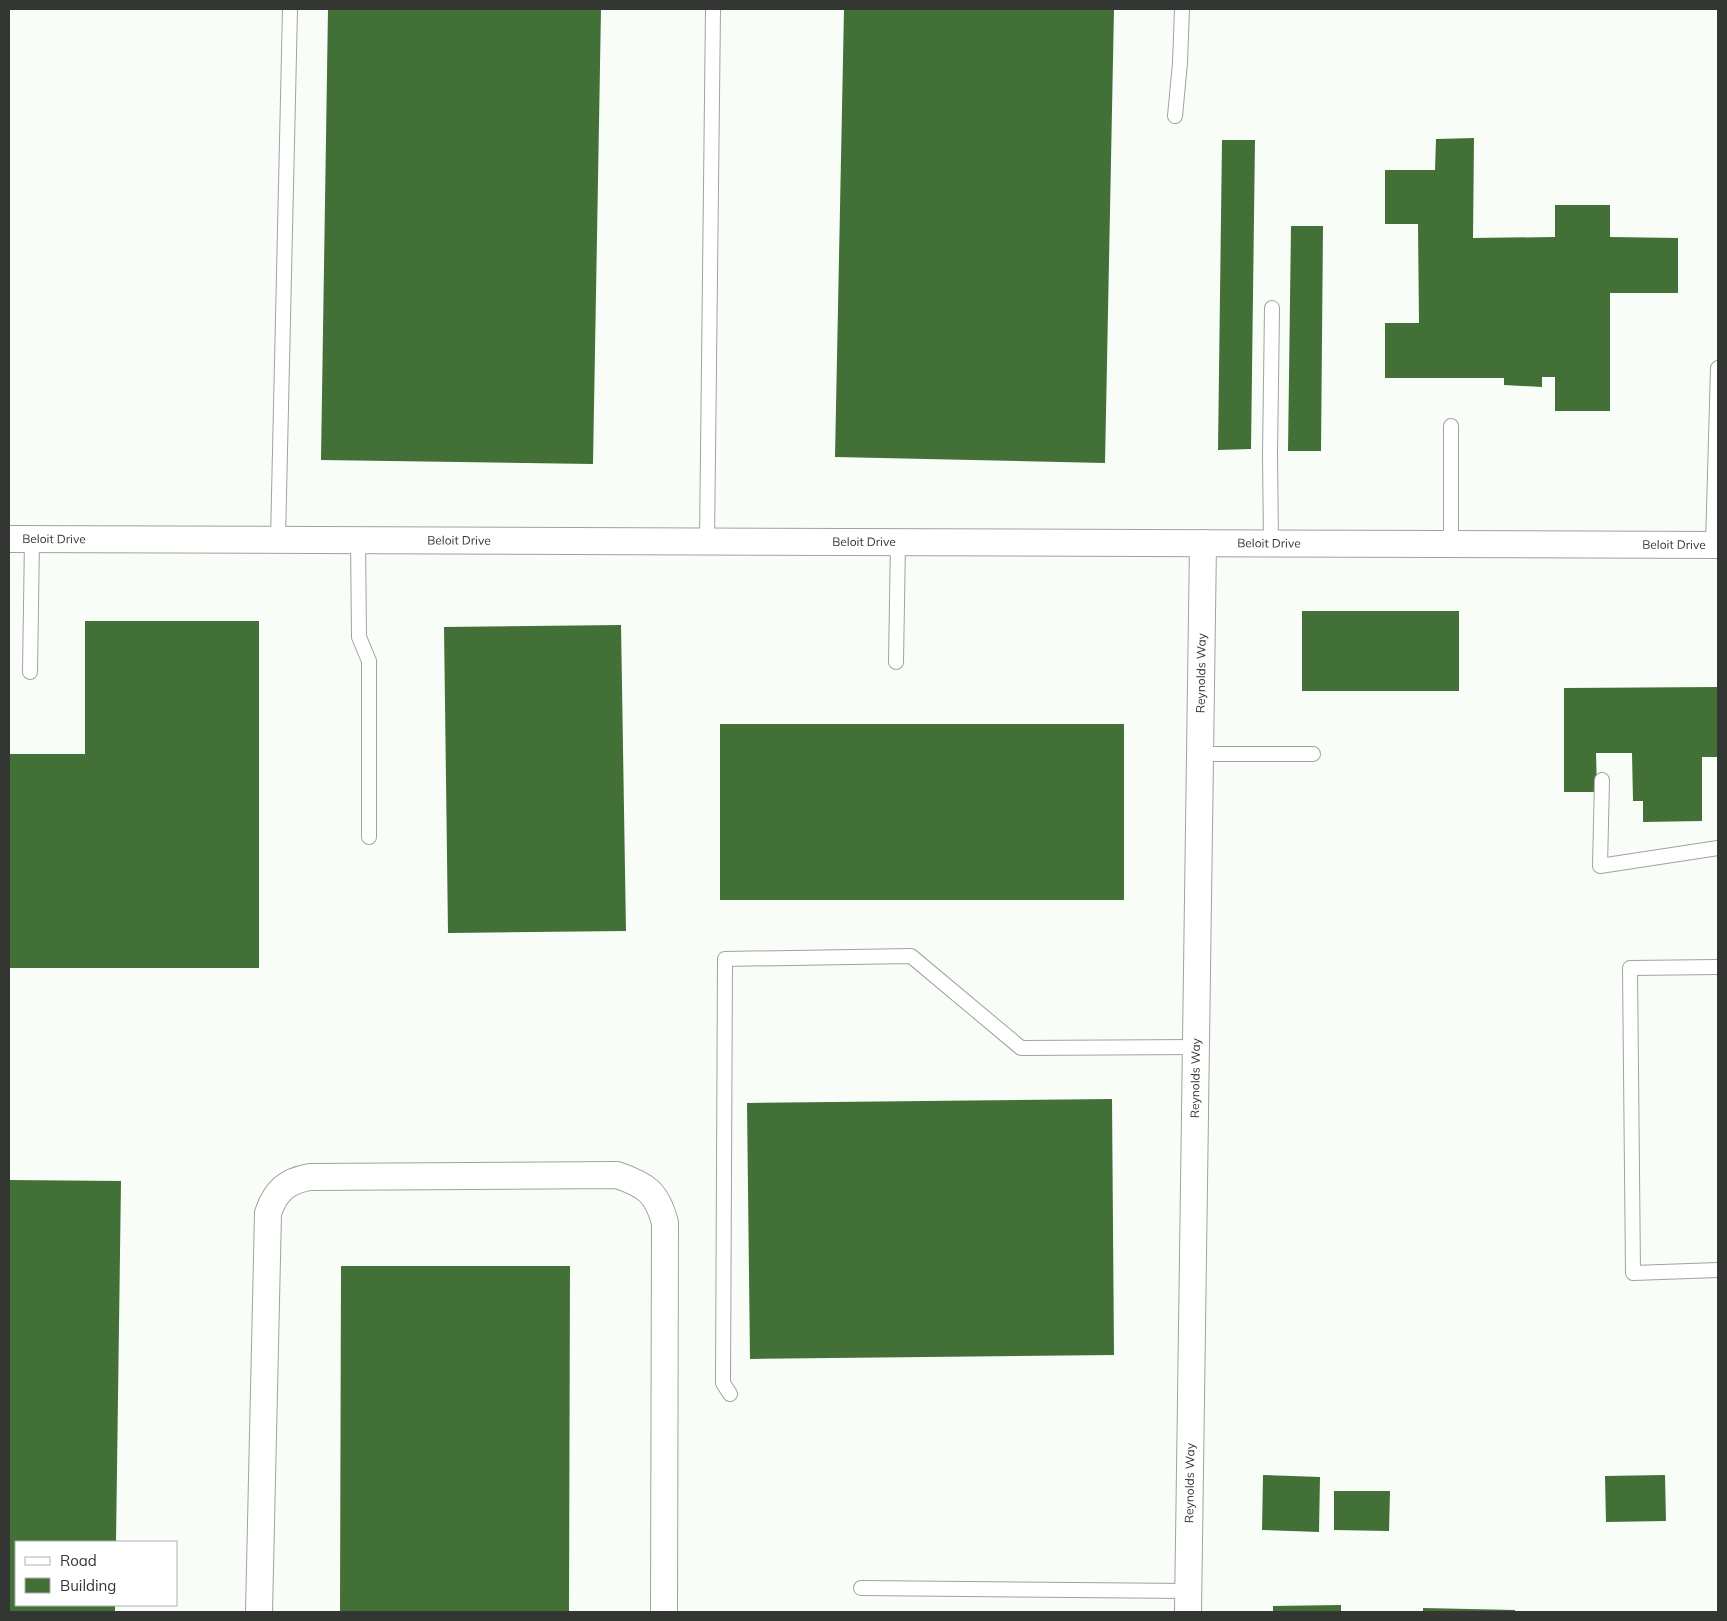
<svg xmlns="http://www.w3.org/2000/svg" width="1727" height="1621" viewBox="0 0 1727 1621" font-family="Mulish,sans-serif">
<rect width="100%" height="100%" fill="#f8fdf7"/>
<path fill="#427036" d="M328,9H601L593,464L321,460Z
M844,9H1114L1105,463L835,457Z
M1474,138L1473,238L1555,237V205H1610V237L1678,238V293H1610V411H1555V377H1542V387L1504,385V378H1385V323H1419L1418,224H1385V170H1435L1436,139Z
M1222,140H1255L1251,449L1218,450Z
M1291,226H1323L1321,451H1288Z
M1302,611H1459V691H1302Z
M85,621H259V968H9V754H85Z
M621,625L626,931L448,933L444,627Z
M1718,687V757H1702V821L1643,822V801H1633L1632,753H1596L1597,792H1564V688Z
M720,724H1124V900H720Z
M1112,1099L1114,1355L750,1359L747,1103Z
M9,1180L121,1181L116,1542H16V1605H115V1612H9Z
M341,1266H570L569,1612H340Z
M1263,1475L1320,1477L1319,1532L1262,1530Z
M1665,1475L1666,1521L1606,1522L1605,1476Z
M1334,1491H1390L1389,1531L1334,1530Z
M1341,1605V1612H1273V1606Z
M1423,1608L1515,1610V1612H1423Z"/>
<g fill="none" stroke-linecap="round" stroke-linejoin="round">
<defs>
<path id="lane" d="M1175,116L1180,63L1182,9
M1451,426V544
M278,540L290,9
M358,540L359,637L369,661V837
M707,542L713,9
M1271,544L1270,454L1272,308
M1713,545L1718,368
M896,662L898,542
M30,672L32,540
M1200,754H1313
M1602,780L1600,866L1718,848
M1718,967L1630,968L1633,1273L1718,1270
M730,1394L723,1383L725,959L911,956L1021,1048L1196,1047
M861,1588L1188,1591"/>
<g id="street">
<path id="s1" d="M9,539L1718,545"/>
<path d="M259,1612L268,1213C276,1190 287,1181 310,1177L617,1175C646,1185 657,1192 665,1223L664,1612"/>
<path id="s2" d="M1188,1612L1203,543"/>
</g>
</defs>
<use href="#lane" stroke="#9fa39e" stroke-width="16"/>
<use href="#street" stroke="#9fa39e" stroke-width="28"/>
<use href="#lane" stroke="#fff" stroke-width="14"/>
<use href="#street" stroke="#fff" stroke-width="26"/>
</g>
<g text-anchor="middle" stroke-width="5" stroke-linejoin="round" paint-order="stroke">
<g font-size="12" fill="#343634" stroke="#fff">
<text dy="4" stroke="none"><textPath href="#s1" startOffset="45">Beloit Drive</textPath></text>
<text dy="4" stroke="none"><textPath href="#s1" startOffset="450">Beloit Drive</textPath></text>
<text dy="4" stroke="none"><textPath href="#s1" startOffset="855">Beloit Drive</textPath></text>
<text dy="4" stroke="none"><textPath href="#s1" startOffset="1260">Beloit Drive</textPath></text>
<text dy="4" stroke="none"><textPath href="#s1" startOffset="1665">Beloit Drive</textPath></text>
<text dy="4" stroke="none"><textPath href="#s2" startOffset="939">Reynolds Way</textPath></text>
<text dy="4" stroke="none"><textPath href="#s2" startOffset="534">Reynolds Way</textPath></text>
<text dy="4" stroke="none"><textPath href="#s2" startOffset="129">Reynolds Way</textPath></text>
</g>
</g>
<rect width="1727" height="1621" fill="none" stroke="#343634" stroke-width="20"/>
<rect x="15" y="1541" width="162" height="65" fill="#ffffff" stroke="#aeafae"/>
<rect x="25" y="1557" width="25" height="8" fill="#ffffff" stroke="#aeafae"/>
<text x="60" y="1566" font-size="15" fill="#343634">Road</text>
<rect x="25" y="1578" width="25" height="15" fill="#427036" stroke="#aeafae"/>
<text x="60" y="1591" font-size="15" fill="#343634">Building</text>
</svg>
